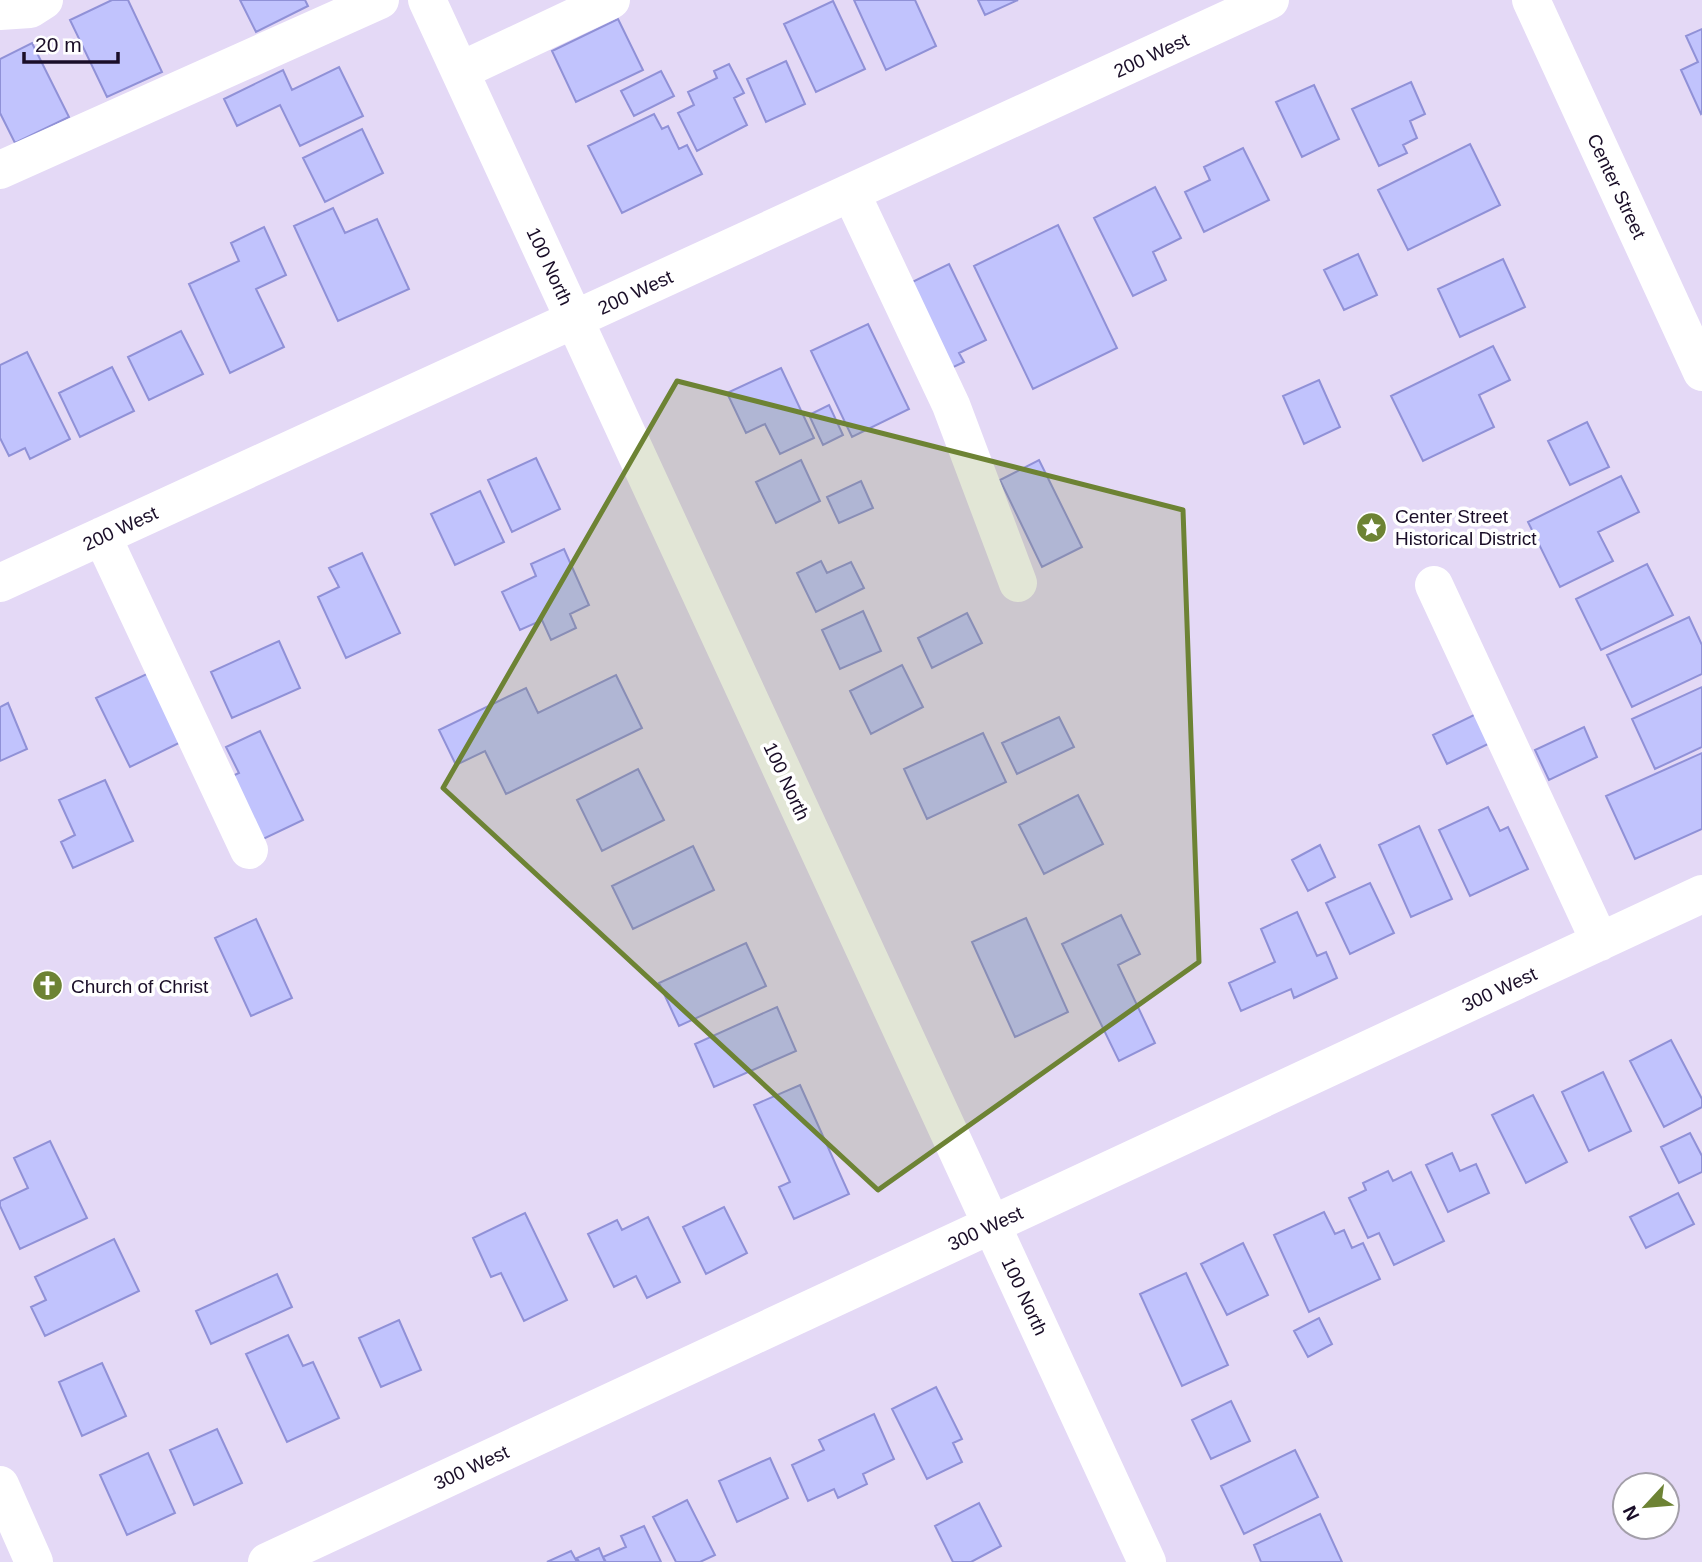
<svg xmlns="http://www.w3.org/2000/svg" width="1702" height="1562" viewBox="0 0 1702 1562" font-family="Arial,sans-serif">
<rect width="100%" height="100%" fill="#e4d9f6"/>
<path fill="#c1c3fd" stroke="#9091d7" stroke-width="2" d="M112,0H128L162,72L107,97L70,20Z
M240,0H305L308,6L256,32Z
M854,0H915L936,46L886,70Z
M978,0H1018L985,15Z
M833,1L865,69L816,92L784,24Z
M618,19L643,70L576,102L552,51Z
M1702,29V113L1701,114L1681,70L1698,62L1686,36Z
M32,43L69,117L15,143L0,113V59Z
M786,61L805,104L766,122L747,79Z
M729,64L744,93L734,98L747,125L697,151L678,113L694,105L688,92L717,78L714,71Z
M339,67L363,116L300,146L280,105L237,126L224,99L283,70L292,90Z
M661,71L674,96L634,116L621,91Z
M1411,82L1425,114L1410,121L1417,138L1403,145L1407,153L1379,166L1352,109Z
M1314,85L1339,139L1302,157L1276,102Z
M654,114L662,129L668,126L679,149L687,145L702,174L622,213L588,146Z
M362,129L383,173L325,202L303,158Z
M1470,144L1500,205L1408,250L1378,190Z
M1243,148L1269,200L1204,232L1185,192L1210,180L1204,167Z
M1155,187L1181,238L1153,252L1166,280L1133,296L1094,218Z
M333,208L345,233L377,219L409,289L338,321L294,226Z
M1058,225L1117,348L1033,389L974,266Z
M264,227L286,275L256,289L284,347L230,373L189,284L239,261L231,243Z
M1358,254L1377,295L1344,310L1324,270Z
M1503,259L1525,307L1460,337L1438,289Z
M949,264L986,340L959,353L964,362L943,372L902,287Z
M868,324L909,409L852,437L811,351Z
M181,331L203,374L149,400L128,357Z
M1493,346L1510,380L1479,395L1494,427L1423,461L1391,396Z
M27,352L70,439L30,459L25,448L9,456L0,438V365Z
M112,367L134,411L80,437L59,393Z
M781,368L814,438L780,454L765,424L746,433L727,393Z
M1319,380L1340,427L1304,444L1283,396Z
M829,405L843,435L823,445L809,415Z
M1587,422L1609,467L1570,485L1548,441Z
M536,458L560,509L512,532L488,480Z
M801,460L820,501L776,523L756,482Z
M1039,460L1082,547L1042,567L1000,480Z
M1621,476L1639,512L1598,532L1613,561L1560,587L1528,522Z
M861,481L873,508L839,523L827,497Z
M480,491L504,542L455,565L431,514Z
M564,549L589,605L570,614L576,628L551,640L542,620L520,630L502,592L536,576L531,564Z
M362,553L400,633L346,658L318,597L339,587L329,568Z
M821,561L827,573L851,562L864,588L816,612L797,573Z
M1647,564L1673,615L1601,650L1576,599Z
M863,611L881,651L840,669L822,630Z
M967,613L982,643L932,668L918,638Z
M1689,617L1702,645V674L1632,707L1607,655Z
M279,641L300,688L232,718L211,672Z
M902,665L923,707L871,734L850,691Z
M151,672L185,740L130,767L96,698Z
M616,675L642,728L506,794L485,751L456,765L439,730L526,688L538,713Z
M1702,687V747L1655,769L1632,719Z
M8,703L27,749L0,761V707Z
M1476,714L1490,743L1447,764L1433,735Z
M1059,717L1074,747L1017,774L1002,743Z
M1584,727L1597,757L1549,780L1535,750Z
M260,731L303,820L259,841L228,778L239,773L226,747Z
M983,733L1006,782L927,819L904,769Z
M1702,753V829L1635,859L1606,796Z
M638,769L664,820L602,851L577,800Z
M105,780L133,841L73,868L61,842L75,835L59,800Z
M1078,795L1103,844L1044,874L1019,825Z
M1488,807L1500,831L1508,827L1528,869L1470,896L1439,830Z
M1419,826L1452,899L1411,917L1379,845Z
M1320,845L1335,877L1308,891L1292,860Z
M693,846L714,890L633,929L612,886Z
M1370,883L1394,933L1350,954L1326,903Z
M1297,912L1317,956L1326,952L1337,978L1294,998L1291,989L1241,1011L1229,983L1275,962L1261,929Z
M1121,915L1140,954L1118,965L1155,1043L1119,1061L1062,944Z
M1026,918L1068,1012L1015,1037L972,942Z
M256,919L292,998L251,1016L215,938Z
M746,943L766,986L679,1026L659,983Z
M777,1007L796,1051L714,1087L695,1044Z
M1671,1040L1702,1099V1107L1664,1127L1630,1061Z
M1603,1072L1631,1131L1589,1151L1562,1092Z
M800,1085L849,1194L794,1219L779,1187L790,1182L754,1105Z
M1533,1095L1567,1162L1526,1183L1492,1115Z
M1690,1133L1702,1156V1172L1679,1183L1661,1147Z
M50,1141L87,1218L20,1249L0,1206V1201L28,1188L14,1158Z
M1452,1153L1460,1171L1476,1164L1489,1193L1448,1212L1426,1165Z
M1388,1171L1393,1181L1411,1172L1444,1241L1394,1265L1379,1233L1368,1238L1349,1198L1366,1190L1363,1183Z
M1678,1193L1694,1224L1646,1248L1630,1217Z
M724,1207L747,1253L706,1274L683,1227Z
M1324,1212L1335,1234L1344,1230L1352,1248L1363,1243L1380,1279L1309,1312L1274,1235Z
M525,1213L567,1300L524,1321L501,1273L491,1277L473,1238Z
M648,1217L680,1282L647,1298L636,1276L614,1287L588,1234L617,1220L622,1230Z
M114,1239L139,1291L45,1336L31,1307L46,1300L35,1277Z
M1243,1243L1268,1295L1227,1315L1201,1264Z
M1186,1273L1228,1365L1182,1386L1140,1294Z
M277,1274L292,1307L211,1344L196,1311Z
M1319,1318L1332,1344L1308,1357L1294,1331Z
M399,1320L421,1370L381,1387L359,1338Z
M288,1335L303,1366L313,1362L339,1418L287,1442L246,1354Z
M102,1363L126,1416L82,1436L59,1382Z
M936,1387L962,1439L953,1443L962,1462L927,1479L892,1409Z
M1231,1401L1250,1441L1211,1459L1192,1420Z
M874,1414L894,1459L863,1474L867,1484L838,1498L834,1489L808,1501L792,1465L824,1450L819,1440Z
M217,1429L242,1483L194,1505L170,1450Z
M1295,1450L1318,1497L1244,1534L1221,1486Z
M148,1453L175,1513L127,1535L100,1475Z
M770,1458L788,1498L737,1522L719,1481Z
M687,1500L715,1555L700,1562H676L653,1517Z
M979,1503L1001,1546L971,1562H953L935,1526Z
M1320,1514L1342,1562H1261L1254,1545Z
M644,1526L661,1562H606L603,1557L626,1547L621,1536Z
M599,1548L605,1562H579L577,1558Z
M571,1551L577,1562H547Z"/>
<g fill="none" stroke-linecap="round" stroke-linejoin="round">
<path stroke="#fff" stroke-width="38" d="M427,0L1147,1562
M1531,0L1702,372
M0,11L30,9L44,0
M460,71L611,0
M0,170L380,0
M851,193L951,405L1018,583
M102,536L249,850
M0,583L1270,0
M1434,585L1600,942
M267,1562L1702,894"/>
<path stroke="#fff" stroke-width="38" d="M0,1485L34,1562"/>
</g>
<path fill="#6d8334" fill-opacity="0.2" stroke="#6d8334" stroke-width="5" stroke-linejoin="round" d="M677,381L1183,510L1199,962L878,1190L443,788Z"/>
<defs>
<symbol id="sight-disc" viewBox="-11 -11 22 22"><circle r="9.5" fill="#6d8334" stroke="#fff"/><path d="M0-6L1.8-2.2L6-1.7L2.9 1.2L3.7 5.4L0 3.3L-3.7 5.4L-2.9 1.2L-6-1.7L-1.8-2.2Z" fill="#fff"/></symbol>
<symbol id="church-disc" viewBox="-11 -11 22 22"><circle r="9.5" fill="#6d8334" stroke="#fff"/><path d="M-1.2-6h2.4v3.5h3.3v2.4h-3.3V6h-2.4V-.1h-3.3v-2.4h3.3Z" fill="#fff"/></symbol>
</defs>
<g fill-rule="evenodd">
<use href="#sight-disc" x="1354" y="510" width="35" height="35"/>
<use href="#church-disc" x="30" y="968" width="35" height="35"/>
</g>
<g text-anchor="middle" stroke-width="7" stroke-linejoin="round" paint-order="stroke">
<g font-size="19" fill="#1a0e28" stroke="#fff">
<text transform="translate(1151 55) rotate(-25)" y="7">200 West</text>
<text transform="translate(1617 186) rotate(65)" y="7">Center Street</text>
<text transform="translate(550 266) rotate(65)" y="7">100 North</text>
<text transform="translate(635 292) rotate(-25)" y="7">200 West</text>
<text transform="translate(120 528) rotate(-25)" y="7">200 West</text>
<text transform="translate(787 781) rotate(65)" y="7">100 North</text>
<text transform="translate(1499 989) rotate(-25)" y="7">300 West</text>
<text transform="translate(985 1228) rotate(-25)" y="7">300 West</text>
<text transform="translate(1025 1296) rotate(65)" y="7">100 North</text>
<text transform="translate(471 1467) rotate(-25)" y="7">300 West</text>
</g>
<g font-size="19" fill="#1a0e28" stroke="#fff" text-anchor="start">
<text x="1395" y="523">Center Street<tspan x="1395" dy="22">Historical District</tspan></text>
<text x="71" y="993">Church of Christ</text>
</g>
</g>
<g transform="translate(1646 1506) rotate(244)"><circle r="33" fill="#ffffff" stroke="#a39fa9" stroke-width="2"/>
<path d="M0-5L12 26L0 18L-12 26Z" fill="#6d8334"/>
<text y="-10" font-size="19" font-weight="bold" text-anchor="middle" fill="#1a0e28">N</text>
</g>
<path d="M24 52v10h94v-10" fill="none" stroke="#1a0e28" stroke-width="3.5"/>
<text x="35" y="52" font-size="21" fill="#1a0e28" stroke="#ffffff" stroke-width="5" paint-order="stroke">20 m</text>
</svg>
